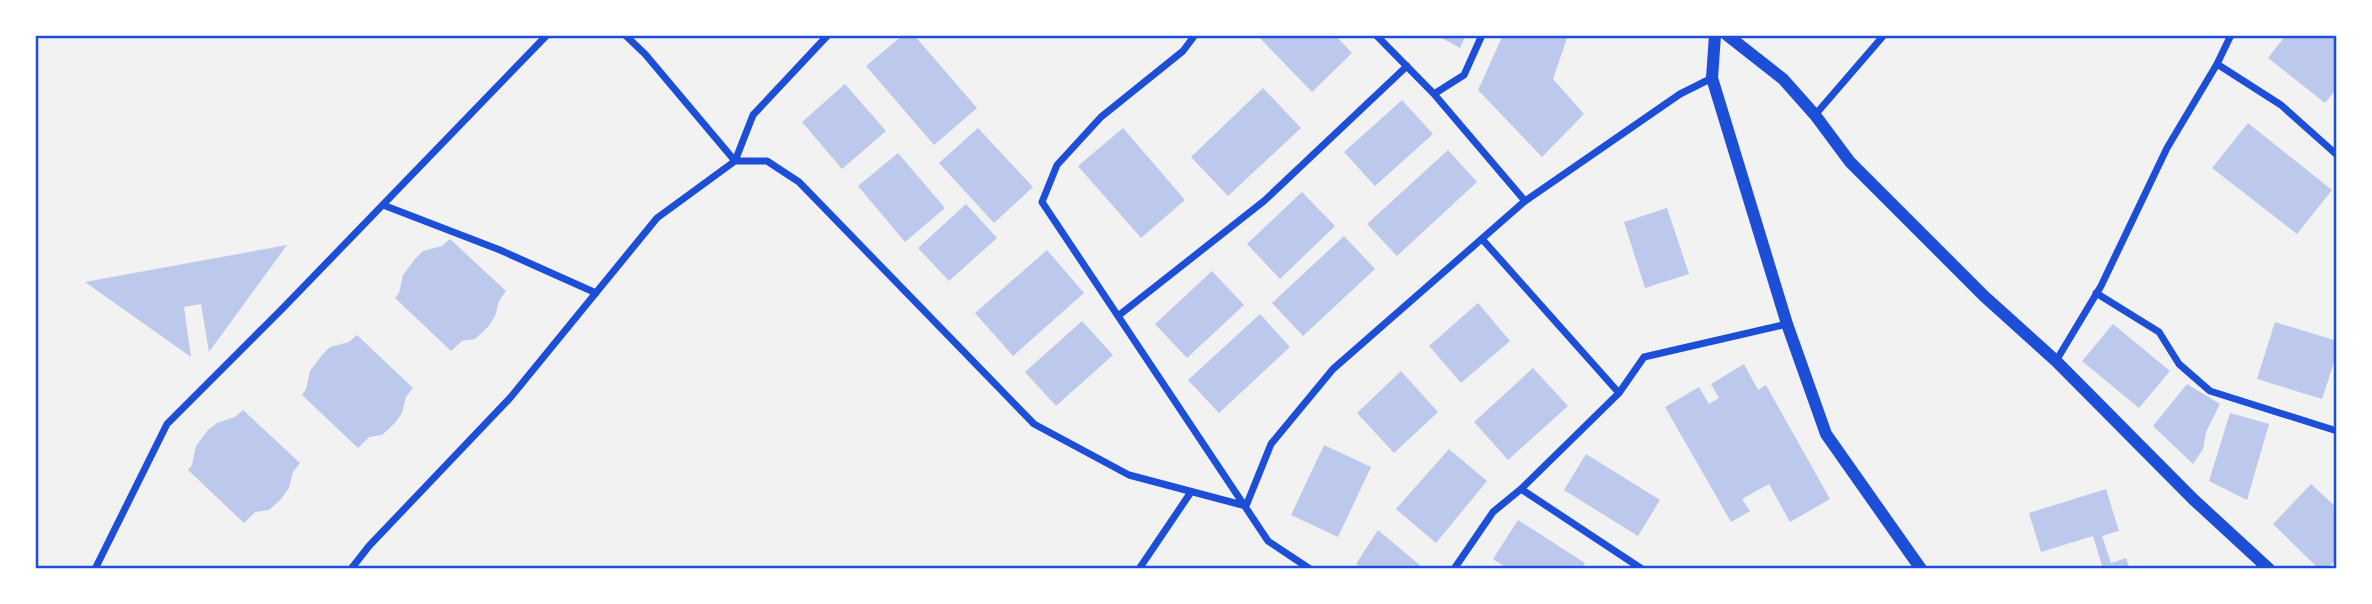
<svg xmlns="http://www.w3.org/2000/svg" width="2372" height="604" viewBox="0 0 2372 604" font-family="Signika,sans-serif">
<rect width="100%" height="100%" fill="#f2f2f2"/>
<path fill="#bdc9ec" d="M903,35H914L977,108L934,145L866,66Z
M1257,35H1335L1352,53L1312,92Z
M1436,35H1466L1460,48Z
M1503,35H1568L1553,79L1584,114L1542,157L1478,90Z
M2286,35H2337V88L2325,103L2268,58Z
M845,84L886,131L842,169L802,122Z
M1263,88L1301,128L1228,196L1191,157Z
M1402,100L1433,134L1375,186L1344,152Z
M2248,123L2332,190L2297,234L2212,168Z
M978,128L1033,187L994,223L939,163Z
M1123,128L1185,200L1141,238L1078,166Z
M1448,150L1477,182L1397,256L1367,224Z
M898,153L945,208L905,242L858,186Z
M1302,192L1335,226L1280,279L1247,244Z
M966,204L997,238L949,281L918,248Z
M1667,208L1689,274L1645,288L1624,222Z
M1344,236L1375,269L1303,336L1272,303Z
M450,239L506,291L499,301L495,316L488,327L475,339L462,341L451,351L395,298L399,293L403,275L415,259L423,251L442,246Z
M287,245L209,352L201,304L184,307L191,357L85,282Z
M1047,250L1084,293L1013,356L975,313Z
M1212,271L1244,305L1187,358L1155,324Z
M1478,303L1510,341L1461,383L1429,346Z
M1260,314L1290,347L1219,413L1188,380Z
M1082,321L1113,355L1056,406L1025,372Z
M2275,322L2337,341V353L2322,399L2257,379Z
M2113,324L2170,371L2139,408L2082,361Z
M357,335L413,388L406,397L402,413L395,423L382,435L369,437L358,448L302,395L306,389L310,371L322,355L330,347L349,342Z
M1744,364L1758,390L1766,385L1830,499L1790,522L1769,484L1742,499L1750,511L1731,522L1665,407L1699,387L1709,404L1719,398L1711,384Z
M1533,368L1568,406L1508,460L1474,422Z
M1401,371L1438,412L1394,453L1357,413Z
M2187,384L2220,404L2206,432L2203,449L2193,464L2153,426Z
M243,410L300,463L293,472L289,488L281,499L269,510L255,512L244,523L188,470L192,465L196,446L208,430L217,423L235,417Z
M2230,413L2269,424L2247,500L2209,481Z
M1324,445L1371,467L1338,537L1291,515Z
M1449,449L1487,481L1436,543L1396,509Z
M1586,454L1660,500L1638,536L1564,490Z
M2311,484L2337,508V559L2327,569H2319L2273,524Z
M2106,489L2119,531L2102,536L2111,563L2126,558L2130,569H2103L2093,536L2041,552L2029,513Z
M1518,520L1585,563L1582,569H1508L1493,559Z
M1378,530L1422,567L1421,569H1365L1356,564Z"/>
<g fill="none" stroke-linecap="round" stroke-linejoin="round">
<path stroke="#1d4ed8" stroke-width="7" d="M625,35L645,54L735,161L753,115L828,35
M1195,35L1183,51L1101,117L1057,165L1042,202L1268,541L1310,569
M1376,35L1434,94L1525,201
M2217,64L2281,105L2337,155
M1434,94L1464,75L1482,35
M1815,115L1884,35
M383,205L500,250L596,293
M1482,239L1619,393
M2096,293L2159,332L2179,364L2210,391L2337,431
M1118,316L1264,201L1407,66
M2056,361L2101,286L2167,148L2217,64L2231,35
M1521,489L1642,569
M1246,506L1271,444L1333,369L1525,201L1680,94L1712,78
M95,569L167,424L283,308L547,35
M351,569L369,546L510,398L657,218L735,161H767L799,182L1034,424L1129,475L1246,506
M1139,569L1191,492
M1454,569L1493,512L1521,489L1619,393L1644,357L1787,324"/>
<path stroke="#1d4ed8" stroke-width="12" d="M1715,35L1712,78L1787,324L1826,434L1921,569
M1727,35L1783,79L1815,115L1850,162L1984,296L2056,361L2193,499L2269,569"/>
</g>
<rect width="2372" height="604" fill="none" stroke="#ffffff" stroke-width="74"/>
<rect x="37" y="37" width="2298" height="530" fill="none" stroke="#1d4ed8" stroke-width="2.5"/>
</svg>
